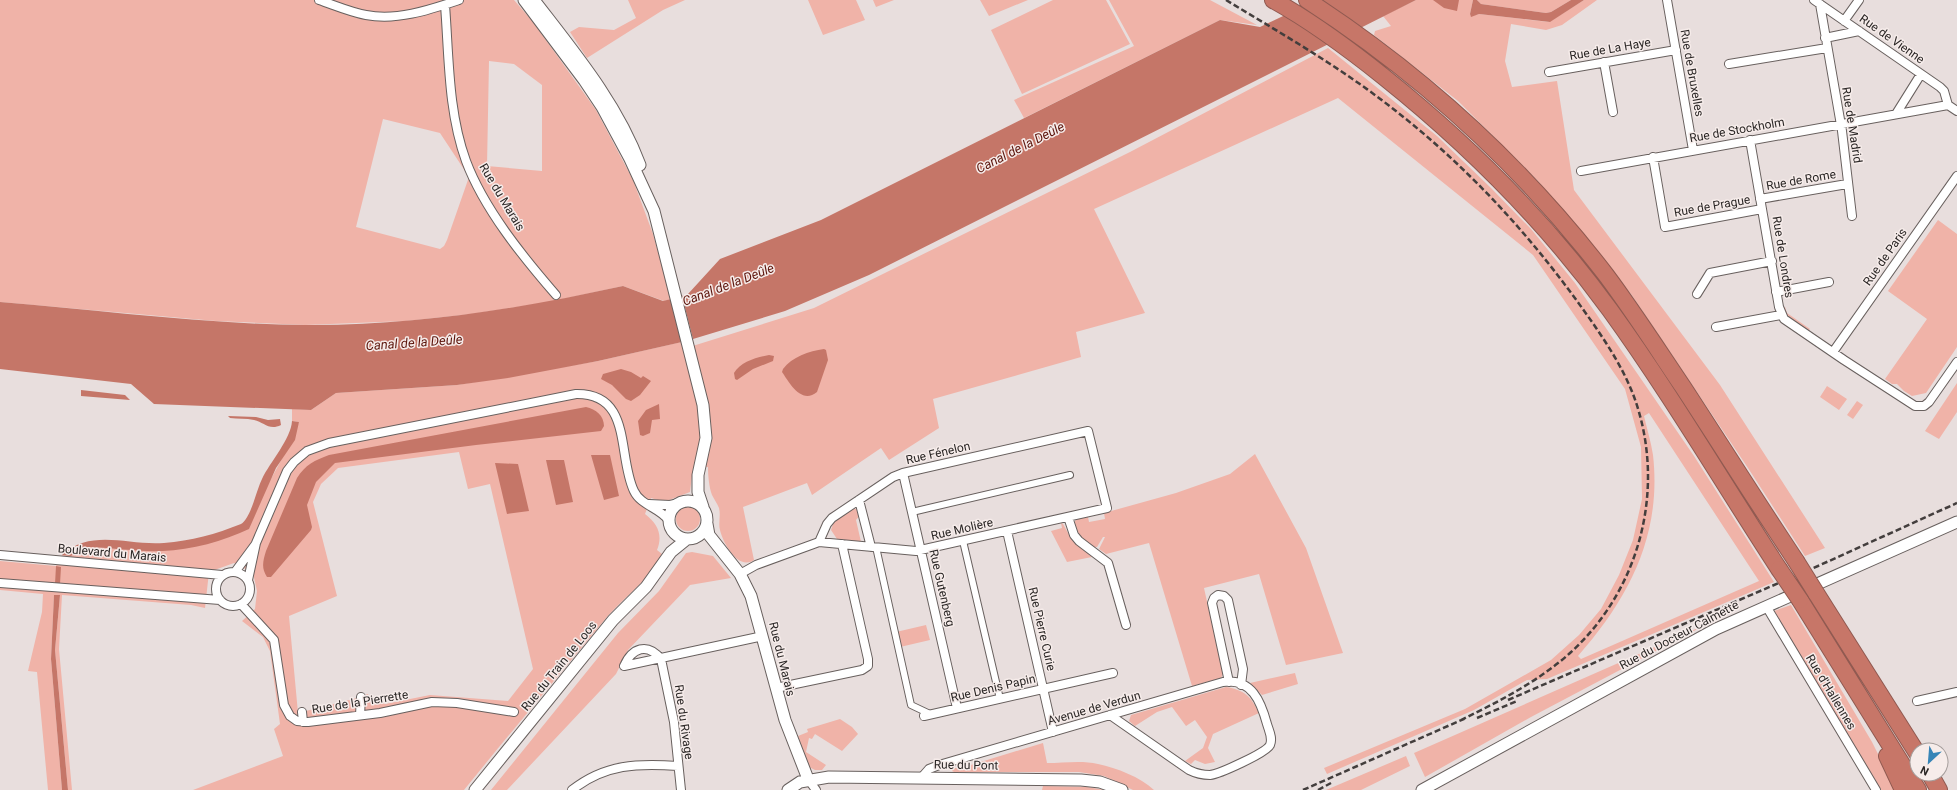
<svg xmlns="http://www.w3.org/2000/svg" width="1957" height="790" viewBox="0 0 1957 790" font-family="Roboto,sans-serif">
<rect width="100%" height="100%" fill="#e8dedd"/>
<path fill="#f0b3a8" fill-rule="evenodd" d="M0,0H514L533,22L596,110L633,180L653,234L671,299L664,301L623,286L549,302L472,314L406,321L305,325L216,321L0,302ZM489,61L514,64L542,85V171L487,166ZM383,119L440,133L469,177L447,240L444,246L440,249L356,227Z
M628,0H685L663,10L587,58L570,32L579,27L614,30L636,18Z
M808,0H856L865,20L823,35Z
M873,0H894L876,7Z
M980,0H1028L989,16Z
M1053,0H1106L1130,44L1022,94L991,30Z
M1109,0H1210L1257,25L1220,20L1024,118L1014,100L1134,46Z
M1416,0H1473L1470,14L1471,16L1479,14L1549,22L1584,0H1597L1562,25L1546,30L1511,24L1505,61L1512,87L1557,81L1574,190L1720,385L1825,548L1805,556L1748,468L1631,294L1538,181L1458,101L1374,35L1375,31L1391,26L1383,16Z
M1477,0H1571L1551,12L1546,13L1481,4Z
M1328,48L1437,136L1491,188L1531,229L1575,283L1694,456L1774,582L1547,679L1527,680L1474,710L1327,774L1324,768L1465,709L1551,660L1579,635L1601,609L1619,575L1633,540L1642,499L1641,447L1625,389L1533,255L1338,98L1094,209L1145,313L1076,332L1081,357L933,399L939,428L889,460L881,448L812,495L807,483L743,507L754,560C738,571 723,543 720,530C718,523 721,516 719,508C717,503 714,499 712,495C709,487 708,475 708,467L693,468L690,492L664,502L651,498L645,514C658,524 663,535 657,550L662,554C648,582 626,595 607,617C559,675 511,732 464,790H193L283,756L274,729L280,724L270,651L263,637L242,621L255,609L257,591L253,573L234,563L209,572L205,608L191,605L62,595L59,649L72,790H68L55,650L60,595H54L51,659L62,790H48L37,672L28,671L42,612L43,594L0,590V561L56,566L62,555L71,556L80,550L90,547L153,551L177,549L249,528L265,490L284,455L299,422L292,421V409L311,410L336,393L457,385L598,361L677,343L682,342L683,349L814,308L1130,152ZM1649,413L1759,581L1581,659L1578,656C1629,598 1662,535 1653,455C1651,442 1647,429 1644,416ZM459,452L468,489L490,484L533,669L508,701L430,695L385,704L367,694L365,696L298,713L289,616L337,596L313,502L321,484L338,468Z
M1938,220L1957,234V347L1926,393L1912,396L1904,391L1897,384H1892L1885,379L1927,319L1888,291Z
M1785,307L1787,313L1810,329L1808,331L1786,316L1782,308Z
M1957,383V412L1939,439L1925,431Z
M1827,386L1847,399L1839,410L1820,397Z
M1857,401L1863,405L1853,419L1847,415Z
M1255,454L1306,548L1343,653L1286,665L1259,574L1204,588L1223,674L1221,678L1192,686L1149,543L1106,554L1099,549L1105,537H1103L1097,547H1091L1078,534L1074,524L1076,519L1088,517L1089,522L1105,519L1104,513L1176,493L1230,474Z
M676 519a12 12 0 1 1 24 0a12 12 0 1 1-24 0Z
M852,509H857L861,514L856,520L861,542L837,539L831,530L834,521Z
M1061,523L1063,524L1072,540L1092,557L1067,562L1051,531L1062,528Z
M692,552L713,556L731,578L690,585L628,650L616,674L507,790H491L618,633L659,591L686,553Z
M1791,605L1872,742L1896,790H1880L1774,611Z
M1707,624L1531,717L1425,777L1414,753Z
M926,625L930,640L900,647L896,632Z
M1295,673L1298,684L1262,695L1250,683Z
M1226,687C1244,690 1251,696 1259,713L1213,734L1208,748L1215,762L1205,764L1195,760L1191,764L1185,761L1203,748L1207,737L1195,720L1186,726L1172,707L1157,712L1135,726L1129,721L1131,715Z
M840,719L852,727L858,734L842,751L815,734L812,739L809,738L806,752L826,765L822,770H815L809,767L798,736L808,732L807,729Z
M1043,743L1047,763C1063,763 1082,760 1098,764C1117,768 1140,777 1154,790H1133L1104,776L1079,772H954L952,771L951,768H961Z
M1406,756L1410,766L1361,790H1326Z
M1043,786L1087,787L1105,790H1042Z"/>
<path fill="#c57668" d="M1317,0H1416L869,275L785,311L693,339L682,296L688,294L720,259L821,220L1220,20L1260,27Z
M1433,0H1459L1457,11L1444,8Z
M1473,0H1477L1481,4L1546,13L1551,12L1571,0H1584L1550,22L1479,14L1471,17L1470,14Z
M623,286L663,301L671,299L682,342L598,361L508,378L457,385L336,393L311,410L154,404L131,384L0,369V302C101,310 202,324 304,325C412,326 518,309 623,286Z
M824,349L826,350L828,360L817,392C801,405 789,382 782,372L783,369C792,357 809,351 824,349Z
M769,355L774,356L773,361L753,369L737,380L735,379L734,373C740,362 757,357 769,355Z
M621,369L631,372L641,378L643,376L651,381L640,395L631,401L626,399L612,385L601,379L603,374Z
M81,390L125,395L130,400L81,396Z
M659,404L660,419L652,420L650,433L643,436L640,435L638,421L646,410Z
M586,407C596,409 604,416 604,426L601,431L476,445L335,463L316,482L307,505L312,527L311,530L271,577H267C261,568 263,561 266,551L297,478C305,465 315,460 329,455Z
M228,416L256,417L268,420L280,419L281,425C269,431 264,422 254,420C246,418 238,419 230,418Z
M292,421L299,422L295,440L276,468L249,529C224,541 191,550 163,551C139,552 114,548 90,547L80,550L71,556L62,555C92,528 128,546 164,543C191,541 216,534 241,524C251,518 256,491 262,479C270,462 291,439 292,421Z
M591,455H610L619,496L604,500Z
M546,460H564L573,502L556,505Z
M495,463L518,464L529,511L507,514Z
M56,566L61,567L60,584H55Z
M54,595H60L55,650L68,790H62L51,659Z"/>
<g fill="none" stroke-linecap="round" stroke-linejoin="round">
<defs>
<path id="pedestrian" d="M912,512L1070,475
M963,541L1000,699
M876,547L911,705L930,714"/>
<path id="minor" d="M319,0C334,5 350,12 366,15C397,21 429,10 459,0
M1667,0L1693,150
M1814,0L1940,87L1944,91L1948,105
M1820,4L1842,131L1852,216
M445,5C449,56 448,112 466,161C484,209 523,257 556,295
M1844,21L1859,0
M1825,38L1859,31
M1604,62L1613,112
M1729,64L1827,48
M1549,72L1676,50
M1948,105L1957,111
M1896,114L1921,74
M1750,140L1779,307L1784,319L1844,360L1915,406H1924L1929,402L1957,362
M1653,157L1665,227L1762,209
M1581,171L1948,105
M1760,199L1847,184
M1776,292L1829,282
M1697,294L1710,273L1772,261
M1716,327L1781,315
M1833,352L1957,176
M903,473L957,708
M859,500L871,547
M649,504L670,505L679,503
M1068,517L1074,535L1079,541L1108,563L1126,625
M1007,531L1053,732
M0,555L222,575
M235,572L255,545
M216 589a17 17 0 1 1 34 0a17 17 0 1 1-34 0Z
M740,574L756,565L819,542L916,551L1107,508L1088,431L903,473L893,477L832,518L827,524L819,542
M248,580L256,543L287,471L294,462L307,451L329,443L576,394C633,393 617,456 634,491C641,506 661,508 669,521
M0,583L220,600
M241,604L274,640L284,705L290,716L297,721L308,722L380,713L432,702L457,703L514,712
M1766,606L1876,790
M661,659C647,642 632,648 624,666L763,636
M661,659L674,722L681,790
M1229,682L1212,603L1214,598L1218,595L1224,596L1228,600L1243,669L1241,685
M776,688L862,670L868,666V659L842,544
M1917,701L1957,692
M302,712L303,722
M360,715L361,697
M924,716L1113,673
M922,777L929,769L939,765L1223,682C1252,678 1261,702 1267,724C1269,731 1273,738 1270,745C1266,753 1219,774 1210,775C1202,775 1195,773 1189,770L1110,715
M808,779L816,790
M572,790C605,764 638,763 678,766"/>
<path id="tertiary" d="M524,0L584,80L602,107L630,159L654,211L703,405L706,438L698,475V492L703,507
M534,0C574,52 617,103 640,165
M669 520a19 19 0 1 1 38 0a19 19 0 1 1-38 0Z
M707,524L709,535L740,574L751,596L785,720L808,779
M475,790L613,620L646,587L671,552L687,539
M788,790L800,782L829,777L1081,780L1100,782L1122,790
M1422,790L1716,629L1957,522"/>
<path id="motorway" d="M1273,0C1313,22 1349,49 1384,77C1469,145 1546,222 1610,310C1670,393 1723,483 1779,569
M1307,0C1421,74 1523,167 1606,275C1633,311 1658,350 1683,387C1721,445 1758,504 1796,561
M1816,593L1917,753
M1800,600L1918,790
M1887,756L1903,790
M1930,774L1939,790"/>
</defs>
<use href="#pedestrian" stroke="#68605e" stroke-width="8"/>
<use href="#minor" stroke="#68605e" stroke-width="10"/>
<use href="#tertiary" stroke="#68605e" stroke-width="13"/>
<use href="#motorway" stroke="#905a51" stroke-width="18"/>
<use href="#pedestrian" stroke="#fff" stroke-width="6"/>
<use href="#minor" stroke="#fff" stroke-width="8"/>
<use href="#tertiary" stroke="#fff" stroke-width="11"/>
<use href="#motorway" stroke="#c77668" stroke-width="16"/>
<path stroke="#433e3d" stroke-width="2.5" stroke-dasharray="6 3" stroke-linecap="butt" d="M1226,0C1282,34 1340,67 1392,108C1463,163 1524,228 1577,301C1598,330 1620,361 1633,394C1667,484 1642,588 1570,653C1539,681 1498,702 1461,720
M1508,700L1818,566L1957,503
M1477,718L1517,701
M1303,790L1466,718
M1318,790L1331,783"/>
<defs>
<path id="motorway-bridge" d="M1796,561L1816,593
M1779,569L1800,600"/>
</defs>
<use href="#motorway-bridge" stroke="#905a51" stroke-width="18" stroke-linecap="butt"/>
<use href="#motorway-bridge" stroke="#c77668" stroke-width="16"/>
</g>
<g text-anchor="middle" stroke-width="3" stroke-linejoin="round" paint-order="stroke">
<g font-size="12" fill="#2a2625" stroke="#f6ecea">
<text transform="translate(1892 39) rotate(35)" y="4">Rue de Vienne</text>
<text transform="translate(1610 49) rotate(-10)" y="4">Rue de La Haye</text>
<text transform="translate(1692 73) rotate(80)" y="4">Rue de Bruxelles</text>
<text transform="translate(1852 125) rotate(81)" y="4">Rue de Madrid</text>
<text transform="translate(1737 130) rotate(-10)" y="4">Rue de Stockholm</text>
<text transform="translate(1801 180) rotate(-10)" y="4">Rue de Rome</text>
<text transform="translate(502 197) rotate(59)" y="4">Rue du Marais</text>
<text transform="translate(1712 206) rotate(-10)" y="4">Rue de Prague</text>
<text transform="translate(1783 257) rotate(81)" y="4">Rue de Londres</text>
<text transform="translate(1885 257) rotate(-55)" y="4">Rue de Paris</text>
<text transform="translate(938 453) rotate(-13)" y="4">Rue Fénelon</text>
<text transform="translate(962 529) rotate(-13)" y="4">Rue Molière</text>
<text transform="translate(112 553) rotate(5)" y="4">Boulevard du Marais</text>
<text transform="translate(942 588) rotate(77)" y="4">Rue Gutenberg</text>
<text transform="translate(1042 629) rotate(77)" y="4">Rue Pierre Curie</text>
<text transform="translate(1679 635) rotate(-28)" y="4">Rue du Docteur Calmette</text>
<text transform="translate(782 659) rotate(76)" y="4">Rue du Marais</text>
<text transform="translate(559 666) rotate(-51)" y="4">Rue du Train de Loos</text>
<text transform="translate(993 688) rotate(-13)" y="4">Rue Denis Papin</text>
<text transform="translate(1831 692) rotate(59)" y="4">Rue d'Hallennes</text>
<text transform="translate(360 702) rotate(-9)" y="4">Rue de la Pierrette</text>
<text transform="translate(1094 708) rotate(-16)" y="4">Avenue de Verdun</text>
<text transform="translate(684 722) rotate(82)" y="4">Rue du Rivage</text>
<text transform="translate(966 765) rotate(1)" y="4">Rue du Pont</text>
</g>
<g font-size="13" font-style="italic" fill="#5c140b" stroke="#f6ecea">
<text transform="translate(1020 147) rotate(-27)" y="5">Canal de la Deûle</text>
<text transform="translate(728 284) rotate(-21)" y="5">Canal de la Deûle</text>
<text transform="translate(414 342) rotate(-4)" y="5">Canal de la Deûle</text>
</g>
</g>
<g transform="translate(1929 762) rotate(206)"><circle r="19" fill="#f6ecea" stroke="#a49d9b"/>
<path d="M0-3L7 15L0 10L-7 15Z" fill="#3785b7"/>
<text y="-6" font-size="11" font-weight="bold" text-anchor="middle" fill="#2a2625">N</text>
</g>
</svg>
